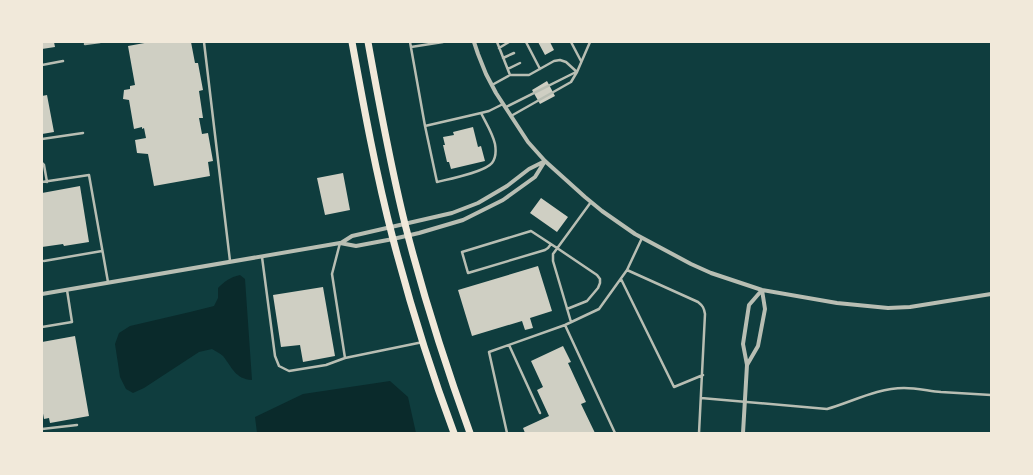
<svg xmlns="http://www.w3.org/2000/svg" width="1033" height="475" viewBox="0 0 1033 475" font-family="'Noto Sans',sans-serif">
<rect width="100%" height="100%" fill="#0f3d3e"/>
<path fill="#0a2a2b" d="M240,275L245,279L252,380C235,379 232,367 223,356C220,353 215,351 212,349L199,352L144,388L133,393L126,389L120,377L115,344L119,333L130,326L190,312L214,306L218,298V288C224,282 230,277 240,275Z
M390,381L408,397L416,433H257L255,417L303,394Z"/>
<path fill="#cfcfc3" d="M42,42H54L55,47L42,49Z
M150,42H191L195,63H198L203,90L199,91L203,118H199L202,134L208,133L213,161L208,162L210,176L154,186L148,154L137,153L135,140L146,138L144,128L142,129V127L134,129L129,100L123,99L124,90L130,89V86L135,85L128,46Z
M538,42H550L554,50L545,55Z
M547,81L555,96L540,104L532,90Z
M47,95L54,132L42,134V96Z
M473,127L478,147L481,146L485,161L451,169L449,162H447L443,145H445L443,137L454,135L453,132Z
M343,173L350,210L325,215L317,178Z
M80,186L89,242L64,246L63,244L42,247V193Z
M541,198L568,217L557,232L530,213Z
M538,266L552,311L530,318L533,328L525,330L522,321L472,336L458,290Z
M323,287L335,356L303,362L300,345L281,347L273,295Z
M75,336L89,416L50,423L49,418L44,419L42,408V342Z
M563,346L571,362L568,363L586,402L581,404L595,433H525L523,428L549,416L537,390L543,387L531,361Z"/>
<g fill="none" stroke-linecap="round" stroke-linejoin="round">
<path stroke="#b8beb3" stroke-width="2.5" d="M204,42L230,261
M410,42L425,126L481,113L489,111L503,104
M497,42L510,75
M526,42L540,69
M571,42L581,61
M85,44L100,42
M411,47L443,42
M499,48L509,42
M503,58L514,53
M42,65L63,61
M508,69L520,63
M492,85L510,75H529L554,61L560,60L566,62L577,72L590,42
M506,107L576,72
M511,116L571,82L577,72
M425,126L437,182C449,179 485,172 492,163C496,158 496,150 495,144C493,134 486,123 481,113
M42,139L83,133
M42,163L44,165L47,182
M42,182L89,175L108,282
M642,238L627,270L698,302C703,306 704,308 705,314L699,433
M340,243L332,274L345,358
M551,244L548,248L545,250L468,273L462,252L531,231L557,248L597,275L600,279V283L598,288L587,301L567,309
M262,257L275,356L279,366L289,371L326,365L345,358L423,342
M44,261L102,251
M621,279L674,387L703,375
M571,322L553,261V254L591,202
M565,325L615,433
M42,327L72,322L67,290
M509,345L540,413
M701,398L827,409C852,402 877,388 904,388C917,388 929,391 941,392C958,393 974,394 991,395
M42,429L77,425
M507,433L489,352L565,325L599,309L627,270"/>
<path stroke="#b8beb3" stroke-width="4" d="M474,42L478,54L486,74L496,93L528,142L545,161L585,197L602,211L635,234L691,264L711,273L762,290L837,303L888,308L910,307L991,294
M341,243L352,236L452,213L478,203L507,186L529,169L545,161
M42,294L340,243L356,246L393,239L419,233L463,220L503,200L535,177L545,161
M747,365L758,346L765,309L762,290
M743,433L747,365L743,344L749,305L762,290"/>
<path stroke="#f1e9da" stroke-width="7" d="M352,42C364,108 376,174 393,239C410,304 430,369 454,433
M368,42C379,103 390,164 405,224C423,295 445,364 470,433"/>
</g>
<rect width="1033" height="475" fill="none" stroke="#f1e9da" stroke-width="86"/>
</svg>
